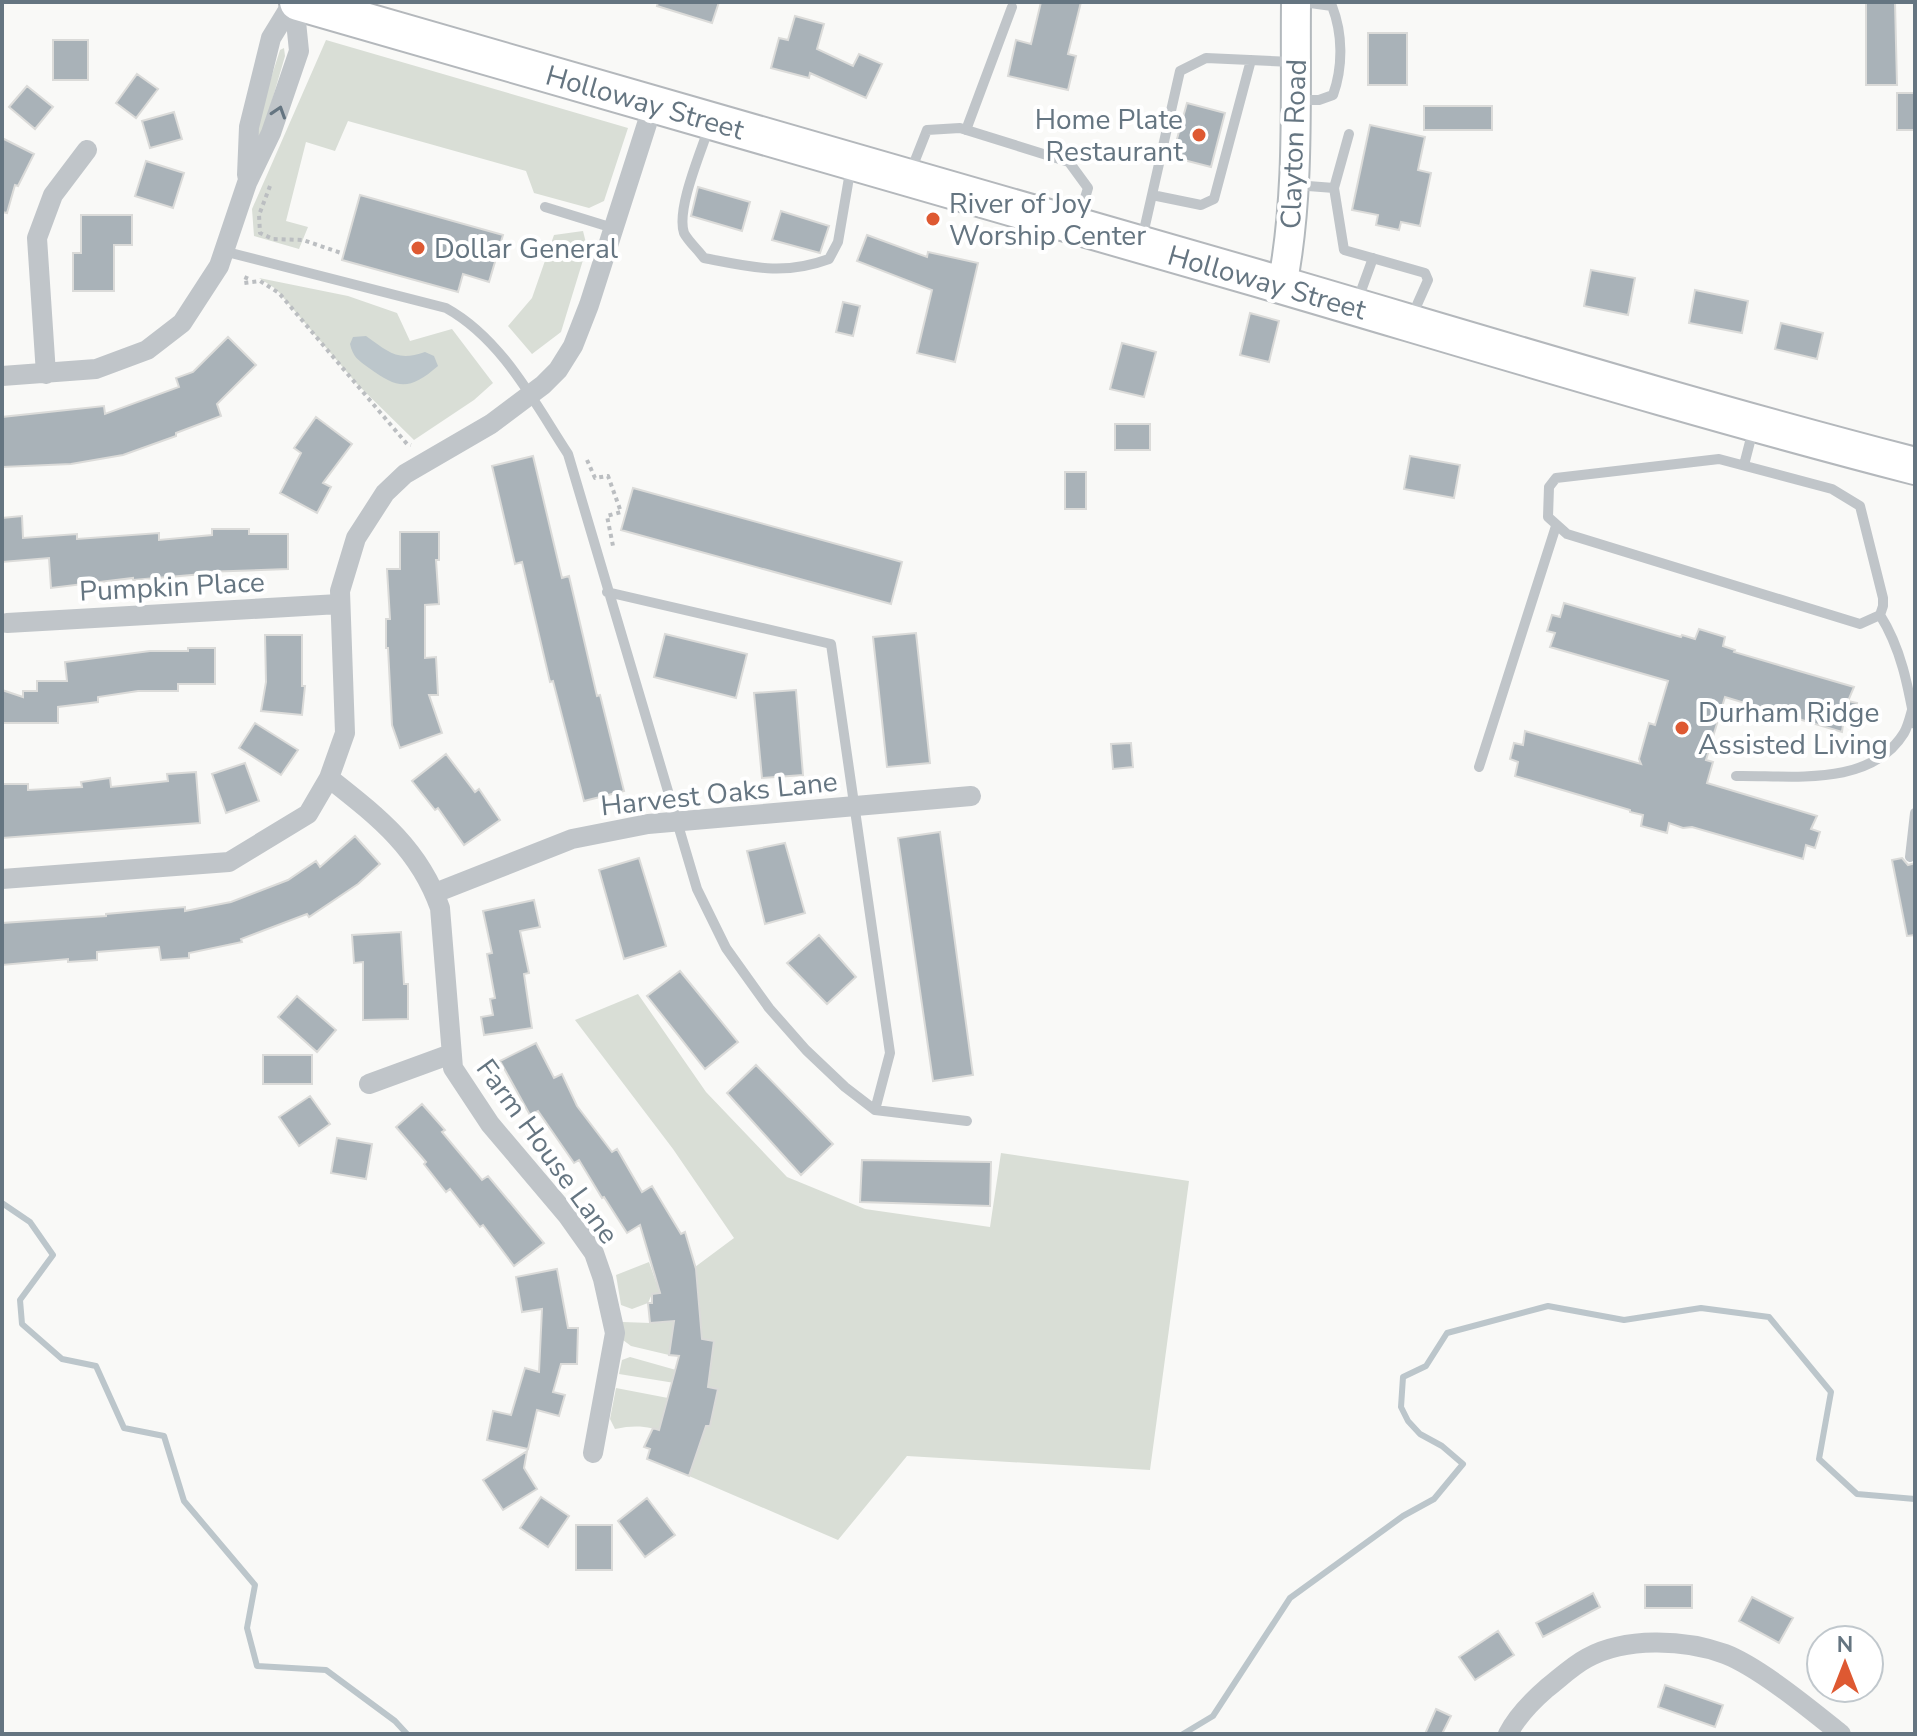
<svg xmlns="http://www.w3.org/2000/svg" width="1917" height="1736" viewBox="0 0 1917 1736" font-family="'Nunito Sans',sans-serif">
<rect width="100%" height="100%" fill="#f9f9f7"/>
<path fill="#d9ded6" d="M326,40L628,128L604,201L589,208L534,193L526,171L348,121L335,151L306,142L286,221L308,227L299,249L254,236L252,209Z
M284,48L285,56L252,169L254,131L280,50Z
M583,231L587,247L561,332L532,354L508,326L532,298L554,235Z
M259,278L348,296L397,313L410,341L452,329L493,383L474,400L414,440L357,384L276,289Z
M638,994L706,1092L787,1177L865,1209L990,1227L1001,1153L1189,1181L1150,1470L907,1456L838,1540L689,1476L698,1446C666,1433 650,1421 615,1429L610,1419L616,1388L668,1398L675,1420L710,1426L718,1390L619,1374L622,1360L630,1357L676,1370V1372L709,1379L714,1342L669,1355L631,1346L623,1340V1322L650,1323L697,1289L652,1294L648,1303L632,1309L621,1305L616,1275L649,1262L656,1282L695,1267L734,1238L673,1149L575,1020Z"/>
<path fill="#bcc6cb" d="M366,336C389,352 397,362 425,352L434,356L438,366C409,391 398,389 369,368C358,360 353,357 350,344L353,337Z"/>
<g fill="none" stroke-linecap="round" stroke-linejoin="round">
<path stroke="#bcc6cb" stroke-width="6" d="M2,1203L30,1222L53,1255L20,1300L22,1324L62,1359L96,1366L124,1428L164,1436L184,1501L255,1585L247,1628L257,1666L326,1670L395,1721L407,1734
M1183,1734L1213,1716L1290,1598L1403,1516L1434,1499L1463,1464L1442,1446L1420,1434L1408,1421L1401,1407L1403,1377L1426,1366L1447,1333L1548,1306L1624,1320L1701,1308L1769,1317L1831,1392L1819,1459L1857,1494L1915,1499"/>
</g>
<path fill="#a9b2b8" stroke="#dbdbd9" stroke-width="2" d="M658,2H719L712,23L657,6Z
M1041,2H1081L1068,54L1076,56L1068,90L1008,76L1016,40L1031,44Z
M1866,2H1895L1897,85H1866Z
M795,16L824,24L817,49L853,66L859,54L882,64L866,98L810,73L809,78L771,68L779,38L788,40Z
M1368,33H1407V85H1368Z
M53,40H88V80H53Z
M137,74L158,89L136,118L116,103Z
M27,86L53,107L35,129L9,107Z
M1897,93H1915V130H1897Z
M1187,103L1225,113L1211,167L1172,157Z
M1424,106H1492V130H1424Z
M174,112L182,139L150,148L142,121Z
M1370,125L1425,137L1418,170L1431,173L1420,226L1401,222L1399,230L1376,225L1378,215L1352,210Z
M2,138L34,154L18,186L15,185L7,213L2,212Z
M146,161L184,173L173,208L135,196Z
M698,187L750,202L742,231L691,216Z
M360,195L503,235L489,282L463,274L458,292L342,260Z
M781,211L829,226L820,253L772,240Z
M81,215H132V245H114V291H73V253H81Z
M867,235L927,257L928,252L978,263L955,362L917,353L932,290L857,261Z
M1591,270L1635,278L1628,315L1584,306Z
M1695,290L1748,301L1742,333L1689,323Z
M843,302L860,306L853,336L836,332Z
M1250,313L1279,321L1269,362L1240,355Z
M1781,323L1823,333L1817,359L1775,349Z
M228,337L256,365L217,404L221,416L176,433V436L123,455L71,464L2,467V417L104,406L105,414L179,387L176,378L193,372Z
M1122,343L1156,352L1144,397L1110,389Z
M316,417L352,444L323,483L331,487L317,513L280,493L301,453L294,448Z
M1115,424H1150V450H1115Z
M533,456L562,578L569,576L597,696L600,695L624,791L584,801L553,681L550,682L522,562L515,564L492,466Z
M1410,456L1460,465L1454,498L1404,489Z
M1065,472H1086V509H1065Z
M633,488L902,562L891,604L621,530Z
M22,516L23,538L77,534V539L159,533V540L212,535V529H249V534H288V569L203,572V574L133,580V578L51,588L49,558L2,562V518Z
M400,532H439V560H436L439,604L425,605V658L436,657L438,695H429L442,733L400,748L392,725L388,648H386V619H390L387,569H400Z
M1564,603L1681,637L1682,635L1695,639L1699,629L1725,637L1723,646L1735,650L1734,652L1854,687L1848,701L1857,703L1853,719L1844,717L1842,732L1725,697L1706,760L1713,762L1707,783L1817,816L1811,829L1820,832L1815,848L1806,845L1803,859L1692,827L1683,828L1669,823L1667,833L1641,826L1643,815L1630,812V810L1515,776L1518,762L1510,759L1514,743L1523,745L1525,731L1641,764L1639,759L1649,723L1655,725L1668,681L1550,647L1555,633L1547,631L1552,615L1560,617Z
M916,633L930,763L887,767L873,637Z
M665,634L747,654L736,698L654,677Z
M265,635H302V686H305L302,715L261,711L266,682Z
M188,648H215V684H178V691H138L98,697V702L58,707V723H2V690L23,697V691H37V681H67L65,662L150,651H188Z
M796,690L803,775L762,778L754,693Z
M255,723L298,750L281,775L239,748Z
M1131,743L1133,767L1113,769L1111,744Z
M446,754L475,792L479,789L500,820L464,845L438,808L435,810L412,781Z
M245,763L259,801L226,813L212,774Z
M196,772L200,823L2,838V784H28V790L82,787L81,782L110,778L111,787L168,781L167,774Z
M940,832L973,1075L933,1081L898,838Z
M355,836L380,864L358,884L309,917L307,914L241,939L242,942L189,953V958L161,960L159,947L97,952V960L68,962V959L2,965V923L106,916V914L185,907V911L231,902L288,880L316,861L320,867Z
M785,843L805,913L765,924L747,851Z
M639,858L666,946L624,959L599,870Z
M1902,858L1908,865L1915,863V935L1907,936L1892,860Z
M534,900L540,927L520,931L529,973L524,974L532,1028L484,1035L481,1017L493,1015L490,999L495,998L487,954L492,953L483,911Z
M401,932L404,984H408V1019L363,1020V962L354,963L352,935Z
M819,935L856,977L827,1004L787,963Z
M680,971L738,1042L705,1069L647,996Z
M297,996L336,1030L317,1052L278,1017Z
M536,1043L554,1078L562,1074L577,1106L612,1152L617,1149L642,1192L652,1186L681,1234L685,1232L696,1269L702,1339L714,1341L708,1387L718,1389L710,1426H706L689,1476L647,1459L650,1449L644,1447L653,1428L659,1430L679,1356L669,1355L674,1321L650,1323L648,1303H652V1294L660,1293L640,1225L627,1233L604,1197L602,1198L579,1160L574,1163L538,1111L530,1115L500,1061Z
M263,1055H312V1084H263Z
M756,1065L833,1144L801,1175L727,1093Z
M310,1096L330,1124L299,1146L279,1117Z
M422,1104L445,1130L442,1132L482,1180L488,1176L544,1243L514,1266L483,1225L480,1227L450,1189L446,1192L424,1164L426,1162L396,1127Z
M337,1138L372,1144L366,1179L331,1173Z
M862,1160L991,1162L990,1206L860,1202Z
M557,1269L568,1328H578L577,1364H561L553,1392L565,1395L559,1416L537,1410L528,1449L487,1440L493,1411L511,1415L525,1368L539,1372L542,1309L522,1312L516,1277Z
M527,1451L524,1468L537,1489L503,1510L483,1480Z
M541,1497L569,1516L548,1547L520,1528Z
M647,1498L675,1535L645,1557L618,1521Z
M576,1525H612V1570H576Z
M1645,1585H1692V1608H1645Z
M1593,1593L1600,1607L1543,1637L1536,1623Z
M1752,1597L1793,1618L1779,1643L1739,1621Z
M1498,1631L1514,1655L1475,1680L1459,1657Z
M1665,1685L1723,1705L1715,1727L1658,1707Z
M1436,1709L1451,1716L1442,1734H1425Z"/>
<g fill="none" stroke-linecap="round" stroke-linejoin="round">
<defs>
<path id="secondary" d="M1282,286C1300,194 1295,96 1296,2"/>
<path id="highway" d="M298,2C617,95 937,186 1257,278C1476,342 1694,409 1915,466"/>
</defs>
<use href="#secondary" stroke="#b3b9bd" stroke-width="32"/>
<use href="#highway" stroke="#b4b8bc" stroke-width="40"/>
<path stroke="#bbbec1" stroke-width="4" stroke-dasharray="4 4" stroke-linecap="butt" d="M270,186L259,215L260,233L273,239L303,240L341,253
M247,276L244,283L260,281L279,293L407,444L411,445
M587,460L595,478L608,476L621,512L607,516L613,546"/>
<path stroke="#c0c5c9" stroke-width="10" d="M1296,100H1319L1333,95C1343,67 1343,34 1332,6L1303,2
M709,127C701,152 676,209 684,233C688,241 699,251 704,258C751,267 783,276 829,259L838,242L851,166
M966,130L1012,7
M910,173L927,130L960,128L1069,162L1088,188L1078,221
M1295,185L1334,188L1349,134
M1334,188L1344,250L1425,273L1428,280L1412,316
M1152,195L1201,205L1214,199L1251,60
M545,207L613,228
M1142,239L1180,71L1206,58L1292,62
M223,251L446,308C502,339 534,402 568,454L697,889L726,948L769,1008L806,1050L845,1087L875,1110L967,1121
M1357,302L1373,258
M1719,459L1832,489L1860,506L1883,598V606L1880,615L1860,624L1567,534L1548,517L1549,487L1556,478Z
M1744,465L1753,430
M607,592L831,644L890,1053L875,1110
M1880,615C1901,648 1908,686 1915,724
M1479,767L1556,526
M1736,776C1791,775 1870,788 1904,733C1908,726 1910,717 1912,710
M1910,857L1915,813"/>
<path stroke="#c0c5c9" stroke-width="20" d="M247,175L249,127L271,38L293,2
M46,374L37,238L53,195L87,150
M2,376L96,369L147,350L182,323L219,266L247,183L271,133L299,51L294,2
M7,623L339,604
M329,778C377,816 419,848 440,908L453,1068L490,1124L567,1215L594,1253L603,1279L615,1333L593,1453
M2,879L229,862L308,814L329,778L345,733L340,591L356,538L385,493L405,474L491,424L543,385L558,370L573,346L589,305L653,105
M435,893L572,839L648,824L971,796
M369,1084L451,1054
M1508,1734C1517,1716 1532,1701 1547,1688C1560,1678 1572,1666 1587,1658C1625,1637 1684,1639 1725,1654C1759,1667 1811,1710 1841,1734"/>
<use href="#secondary" stroke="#fff" stroke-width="28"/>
<use href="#highway" stroke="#fff" stroke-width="36"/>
</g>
<defs><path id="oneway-chevron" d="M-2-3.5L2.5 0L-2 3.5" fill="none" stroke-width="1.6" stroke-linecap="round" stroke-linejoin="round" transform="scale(2)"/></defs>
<use stroke="#657581" href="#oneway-chevron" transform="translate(279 112) rotate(-72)"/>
<g fill="#de5932" stroke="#fff" stroke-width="3">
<circle cx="1199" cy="135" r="8"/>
<circle cx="933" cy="219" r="8"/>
<circle cx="418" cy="248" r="8"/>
<circle cx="1682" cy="728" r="8"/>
</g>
<g text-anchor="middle" stroke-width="8" stroke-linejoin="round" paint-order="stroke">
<g font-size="28" fill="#657581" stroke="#fff">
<text transform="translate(645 102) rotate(16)" y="10">Holloway Street</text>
<text transform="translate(1293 144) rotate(-88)" y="10">Clayton Road</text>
<text transform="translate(1267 282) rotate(16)" y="10">Holloway Street</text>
<text transform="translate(172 586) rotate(-3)" y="10">Pumpkin Place</text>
<text transform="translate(719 793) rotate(-6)" y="10">Harvest Oaks Lane</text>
<text transform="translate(548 1151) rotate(54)" y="10">Farm House Lane</text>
</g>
<g font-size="28" fill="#657581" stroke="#fff" text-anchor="start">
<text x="1183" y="129" text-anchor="end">Home Plate<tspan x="1183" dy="32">Restaurant</tspan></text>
<text x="949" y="213">River of Joy<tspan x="949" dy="32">Worship Center</tspan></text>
<text x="434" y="258">Dollar General</text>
<text x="1698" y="722">Durham Ridge<tspan x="1698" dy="32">Assisted Living</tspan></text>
</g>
</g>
<rect width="1917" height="1736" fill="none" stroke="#657581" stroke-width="8"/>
<g transform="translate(1845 1664)"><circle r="38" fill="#ffffff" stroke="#c1c8cd" stroke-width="2"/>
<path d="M0-6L14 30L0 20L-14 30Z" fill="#de5932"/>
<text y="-12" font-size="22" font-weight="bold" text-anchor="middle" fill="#657581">N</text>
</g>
</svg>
